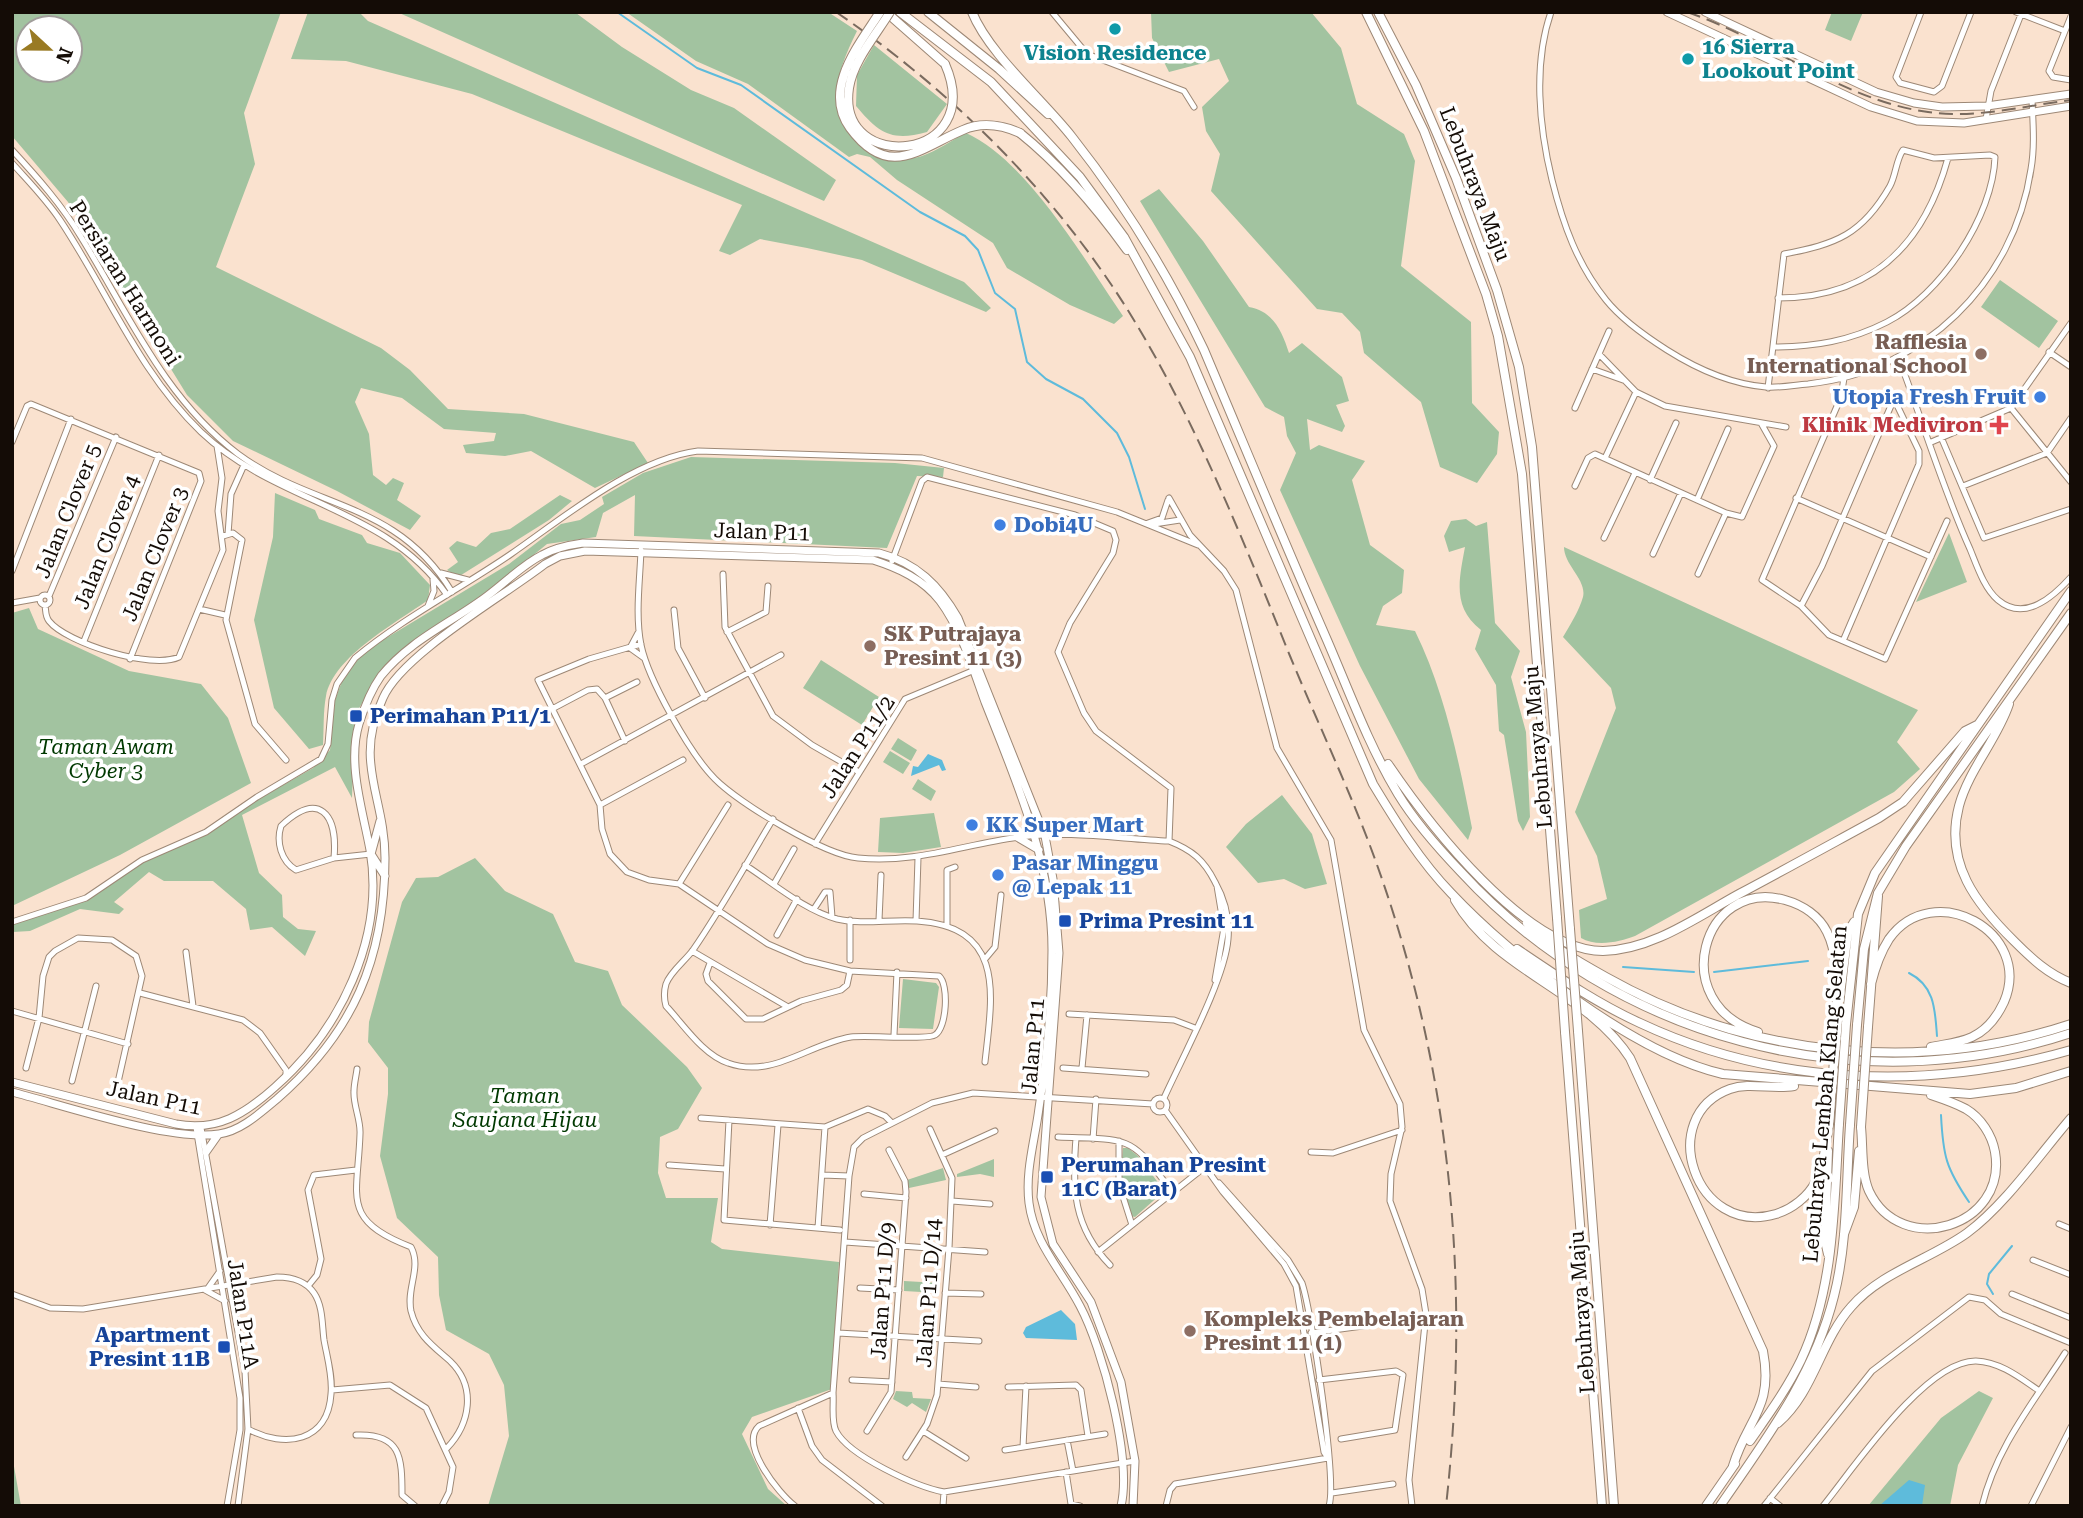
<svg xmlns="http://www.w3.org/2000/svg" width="2083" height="1518" viewBox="0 0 2083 1518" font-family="'Roboto Serif',serif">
<rect width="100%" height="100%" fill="#fae2cf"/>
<path fill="#a2c3a0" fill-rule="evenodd" d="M12,12H281L244,113L255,164L216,267L381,348L410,370L448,409L524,414L634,442L648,463L595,488L531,451L505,456L466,453L463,445L494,441L496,433L444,429L402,398L361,388L355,402L369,434L373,475L386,485L393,478L404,483L397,500L421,516L410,530L337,491L233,441L187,395L68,202L12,136ZM28,28H70V70H28Z
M308,12H359L368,21L964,282L991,308L986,312L862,260L807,248L760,239L730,255L719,251L742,205L472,94L346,61L291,59Z
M397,12L576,13L622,47L691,90L734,108L836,180L824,201Z
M626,12H828L857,31C835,75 821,118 870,150C884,159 906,161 922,156C937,151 952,140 966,133C1026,159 1086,262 1123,316L1114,324L1070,305L1007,268L993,243L897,180L870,157L857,154L849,157L748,84L696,61Z
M1151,12H1311L1341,48L1357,104L1404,134L1415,161L1401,266L1471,322L1472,403L1499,432L1497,454L1477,483L1440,467L1421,402L1364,353L1360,332L1342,313L1317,309L1211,191L1220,154L1206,131L1202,107L1229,81L1219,59L1169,72L1152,38Z
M1832,12H1863L1851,41L1825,30Z
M874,45L947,104L927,132C891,142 879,133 856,106L857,75Z
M1159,189L1203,241L1249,307C1273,311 1282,331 1289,353L1302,343L1342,377L1349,401L1336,405L1345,426L1342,432L1307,419L1310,450L1319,445L1365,461L1352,480L1370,545L1404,570L1402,593L1383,606L1376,625L1415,631C1445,692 1459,762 1472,828L1468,840L1419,779L1360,666L1280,490L1296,453L1287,436L1284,417L1265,407L1140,201Z
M2000,280L2058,321L2039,348L1981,307Z
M691,457L895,463L944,468L943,477L917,476L887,548L634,536L635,495L603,513L596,537L547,544L491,590L409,644L380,673L355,715L352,798L335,767L242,815L259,873L282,895L283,917L298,929L316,931L305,956L272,927L250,930L246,909L213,881H164L149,872L114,902L124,909L119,914L80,909L30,931L13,932L12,925L89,899L127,870L166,852L313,768L330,750L335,700L345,673L368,649L509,564L561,524L580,520L604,504L602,497L643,473Z
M275,493L315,510L319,519L362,535L367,543L400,553L430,585L428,600C396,623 334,656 326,696C323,712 324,729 323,745L309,749L274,708L254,620L273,537Z
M560,495L572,501L549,520L458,577L447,570L458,562L449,548L457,541L476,547L491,533L510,529Z
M1466,519L1476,526L1487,522L1495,623L1520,651L1511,677L1526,732L1530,817L1523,831L1518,821L1504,735L1499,731L1496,685L1475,649L1481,630C1452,607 1459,580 1465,547L1449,552L1444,536L1451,521Z
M1949,533L1967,582L1916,602Z
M1564,547L1918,710L1897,742L1920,769L1894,792L1635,936C1620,942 1596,947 1581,938L1579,910L1607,899L1597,856L1575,812L1616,708L1611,688L1563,637C1570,625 1579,611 1583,597C1587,580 1564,565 1564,547Z
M29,608L38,629L129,671L201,684L228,718L251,783L120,855L12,906V613Z
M821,660L879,697L862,725L803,688Z
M898,738L917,750L911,761L891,749Z
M890,751L910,763L903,774L883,762Z
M918,779L936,791L931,801L912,789Z
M1282,795L1312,834L1327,884L1305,889L1284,879L1258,883L1226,847L1246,824Z
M934,813L941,847L903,853L878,852L880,818Z
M475,858L505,891L553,914L575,962L608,971L622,1005L687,1067L702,1088L678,1129L660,1137L658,1173L666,1198H718L711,1242L722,1249L839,1262L832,1389L752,1417L742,1434L768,1489L787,1506H488L509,1436L504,1385L489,1354L446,1330L439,1295L438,1257L397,1218L380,1156L388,1094V1068L368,1042L369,1022L402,902L416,878L438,877Z
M903,979L936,983L939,987L933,1029L899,1028Z
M1123,1148H1128L1138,1156L1163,1189L1161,1194L1135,1217L1131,1216L1120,1183Z
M994,1159V1177L980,1174L957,1177V1174Z
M943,1168L946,1180L909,1188L907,1180Z
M904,1281L939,1283L938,1293L904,1291Z
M896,1391L912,1392L913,1398L931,1399L926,1412L912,1403L907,1407L893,1399Z
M1979,1391L1993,1398L1958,1465L1950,1506H1868L1941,1418Z
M12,1455L21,1506H12Z"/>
<path fill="#5ebbdb" d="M928,754L942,760L946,770L942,771L939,765L911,776L913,766L918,767Z
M1061,1310L1075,1324L1077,1340L1026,1338L1023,1333L1026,1327Z
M1909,1480L1925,1485L1922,1506H1879Z"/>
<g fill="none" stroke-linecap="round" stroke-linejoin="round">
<path stroke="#5ebbdb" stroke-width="2" d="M617,12L697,68L741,85L920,212L965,236L978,250L995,293L1015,309L1027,362L1046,379L1083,399L1117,433L1129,457L1145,509
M1623,967L1694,972
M1714,972L1808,961
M1909,973C1935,986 1935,1010 1937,1036
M1941,1115C1943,1156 1946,1168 1969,1202
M1993,1294L1987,1284L1989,1274L2012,1246"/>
<defs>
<path id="minor" d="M1052,12L1087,54L1184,91L1194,107
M1551,12C1533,64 1539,127 1552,180C1563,224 1577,264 1606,300C1622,320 1645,336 1667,350C1697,369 1730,384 1766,387C1779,388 1794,385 1808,384C1923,372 2014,283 2031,169C2035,146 2033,123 2032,100
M1921,12L1896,77L1900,83L1934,92L1942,86L1971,12
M2016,12L2065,31
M2071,16L2049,71L2053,77L2071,80
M1986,119L1991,91L2022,12
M12,150C37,177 62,205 81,237C128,313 164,398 238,454C314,510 396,500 452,592
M12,163C28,181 46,199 60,220C108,292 138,371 201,432C278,505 385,506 447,595
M1778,298C1872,298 1924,245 1948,158
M2049,352L2071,367
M1599,354L1636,392L1665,406L1786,427
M1899,359C1923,422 1942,487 1970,549C1977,566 1984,588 1998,600C2025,623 2054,596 2071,577
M1592,369L1623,380
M1844,378L1841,397L1762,580L1801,606L1829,635L1885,659L1947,521
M1768,388L1784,254C1836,244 1862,235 1890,186C1896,175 1896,160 1903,150L1934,158L1990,155L1995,157C1993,217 1940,295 1887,322C1850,341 1814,347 1773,347
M1575,408L1609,331
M2011,408L2071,482
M1941,437L1984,538L2071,509
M12,442L27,406L31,404L199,473L201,481L130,659
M1929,443L2011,408L2071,323
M1606,456L1636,392
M1650,480L1676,423
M1575,486L1588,458L1595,454L1726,513L1742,517L1774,446L1761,423
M1963,486L2047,453L2071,418
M1169,498L1190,535L1224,571L1236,590L1277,748L1331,840L1364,1030L1400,1104L1402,1127L1391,1174L1390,1201L1422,1289L1426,1314L1409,1480L1412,1506
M1796,498L1931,557
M1697,500L1728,429
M1148,523L1162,518L1168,500
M1154,524L1180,520
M228,534L231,494L244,465
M223,536L233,533L242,540L226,620L255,724L286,760
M1604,538L1635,473
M641,550C640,580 635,614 641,645C648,679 690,754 715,779C739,803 824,855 858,858C915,864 965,844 1020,837C1068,830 1120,839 1169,841C1192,850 1204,860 1215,882C1225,900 1230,917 1228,939C1225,979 1182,1058 1164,1098
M1653,554L1681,493
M892,561L922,481L927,477L1075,515L1113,531L1116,540L1113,553L1070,623L1058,652L1084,713L1096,731L1171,788L1169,841
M12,571L71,419
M441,573L468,580
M723,574L725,627L773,716L812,745L859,772
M1698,574L1726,513
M40 600a5 5 0 1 1 10 0a5 5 0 1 1-10 0Z
M49,596L116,437
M12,603L40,598
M45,605C46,611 45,616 49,621C66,643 152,670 179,657L223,550L218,511L222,478L217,446
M428,606L434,591L433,579
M1801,606L1822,566L1893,401L1896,403L1919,451V464L1843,641
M199,609L225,615
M674,610L678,648L705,698
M727,632L766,612L768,586
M638,633L630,648L644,658
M84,641L159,455
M641,644L589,659L538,680L600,805L602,829L610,854L627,872L649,880L679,884L768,944L805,960L850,971L939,976C949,984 947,1028 935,1035C928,1040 866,1035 851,1037C808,1044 773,1079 728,1063C703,1055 683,1024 666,1006C664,999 664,991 666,984C670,972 685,961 693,950C722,908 747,862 773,819
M605,698L637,682
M552,709L588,690L597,689L605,698L625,741
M581,764L781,655
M600,805L683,760
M815,844L905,699L977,669
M334,858C338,814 319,790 281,826C276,842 281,861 296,870L334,858L371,854
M745,865C773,883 804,910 837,919C862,925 891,919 917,921C1007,927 992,997 985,1062
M679,884L728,805
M774,884L794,849
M814,909L825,892H830L832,917
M879,920L881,875
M916,921L918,858
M12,922L86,898L142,860L206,832L257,797L321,759L328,744L332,700L337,684L355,658C403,618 460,589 511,554C563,518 634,459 698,451L922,458L1117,512L1198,545
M947,925V870L955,867
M1188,925L1224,927
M777,935L797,899
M692,951L788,1007
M186,952L193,1006
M985,959L995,947L1001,895
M850,960V920
M710,963L706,974L708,981L746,1019H763L801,1001L841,990L847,985L850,971
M1215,980L1224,928L1217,886
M140,993L243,1020L260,1033L286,1070V1076
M12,1011L128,1044
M1069,1014L1174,1020L1195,1028
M894,1035L897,972
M26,1068L39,1018L43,976L49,957L55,951L78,938L112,940L136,956L142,976L116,1091
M1063,1068L1146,1074
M1082,1068L1087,1015
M357,1069C356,1077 354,1084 354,1091C353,1105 361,1120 360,1134C358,1197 340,1220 411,1247C422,1268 406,1288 411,1311C417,1335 433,1346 450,1361C477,1387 470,1424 447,1448
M72,1081L96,986
M1153 1105a7 7 0 1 1 14 0a7 7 0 1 1-14 0Z
M1165,1110L1223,1192L1284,1264L1296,1286L1324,1452L1328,1458
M701,1118L825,1127L868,1109L885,1116L891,1122
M729,1120L724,1220L840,1230
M196,1127L240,1398V1430L227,1506
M201,1128L245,1371L248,1429L238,1506
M1058,1137C1128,1140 1130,1133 1172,1192
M1076,1138C1072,1188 1073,1227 1110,1265
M1093,1139L1096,1099
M1119,1141V1184L1132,1225
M1311,1152L1333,1153L1402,1130
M942,1155L995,1131
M669,1165L725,1169
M822,1175L849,1176
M1219,1183L1288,1260L1302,1283C1312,1313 1337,1481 1329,1506
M864,1194L906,1198
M952,1201L990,1204
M2059,1224L2071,1229
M770,1225L778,1125
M818,1228L825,1127
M845,1242L985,1252
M1098,1252L1206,1166
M2033,1260L2071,1275
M228,1274L243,1283L232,1300
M308,1286L317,1275L321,1259L308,1190L314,1175L356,1170
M208,1288L220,1271
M860,1288L899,1290
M205,1290L225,1301
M945,1293L981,1294
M12,1294L50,1308L83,1309L277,1277C291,1277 305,1280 314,1293C323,1306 322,1325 324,1340C327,1357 333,1377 331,1394C328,1442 285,1449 248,1429
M2012,1294L2071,1318
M838,1333L979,1341
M1311,1333L1370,1325
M852,1380L892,1382
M1319,1380L1396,1371L1403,1375L1395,1430L1341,1439
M938,1384L976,1387
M1008,1387L1076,1385L1081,1390L1088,1436
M332,1390L390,1385L426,1408L453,1467L449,1492L442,1506
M798,1408L812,1446L822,1460L882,1506
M867,1431L891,1392L906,1192L905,1181L889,1150
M923,1431L966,1458
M356,1435C401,1433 402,1457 402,1495L415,1506
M1067,1440L1073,1471
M1023,1447L1026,1386
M1005,1450L1105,1434
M906,1457L927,1424L937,1395L949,1248L952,1178L930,1129
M1135,1461L944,1492C917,1487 849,1456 836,1431C831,1421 834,1404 833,1393L849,1176L854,1147L863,1138L932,1103L973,1093L1153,1104
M1066,1472L1071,1504L1080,1506
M1332,1493L1393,1484
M1770,1498L1780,1506
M795,1506C778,1493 739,1444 759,1426L833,1393
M943,1506L944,1492
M1166,1506L1170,1490L1175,1484L1328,1458
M1764,1506L1872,1371L1969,1297L1985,1300L2001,1314L2071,1343
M1823,1506C1853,1469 1926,1360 1976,1361C2000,1362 2019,1377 2038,1390
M1982,1506C1996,1448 2033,1403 2065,1353
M2031,1506L2071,1427"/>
<path id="major" d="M1667,12L1871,107L1917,121L1964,123L2071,106
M1705,12L1876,92L1914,103L1942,107L1987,106L2071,94
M1030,820L1027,829L1017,837L1039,850
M380,821L371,854L385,876
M12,1082L176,1124C217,1132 245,1114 275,1087C340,1030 385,938 370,850C363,811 347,764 359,724C364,708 371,690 381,676C410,640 451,623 487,596C505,583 522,565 542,555C554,548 569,545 583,543L879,553C917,563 939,585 958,618L1045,836L1053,879L1059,953L1041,1197L1053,1244L1091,1302L1121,1382L1135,1461L1133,1506
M12,1092C63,1105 171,1142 219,1134C241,1131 260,1113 277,1099C353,1033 385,959 385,858C385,796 353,763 383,698C402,654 504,596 545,564L560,556L585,551L873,560C898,568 923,579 940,601C961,629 973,669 985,702C1017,783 1052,862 1052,950C1052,1002 1047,1058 1039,1108C1035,1140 1025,1171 1029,1203C1034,1243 1062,1271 1080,1306C1103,1349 1132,1459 1121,1506
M206,1152L218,1135"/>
<path id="highway" d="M886,12L945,64
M900,12L991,82L1080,177L1124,237L1190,357L1373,784C1396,822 1420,861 1451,893C1512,958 1635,1054 1723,1074L1970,1094L2016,1088L2071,1071
M928,12L999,69L1048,114
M972,12C989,54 1043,100 1072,137C1124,203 1168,274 1204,350C1245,447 1285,544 1327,640C1349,691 1369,746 1398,794C1415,822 1438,848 1461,872C1614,1038 1855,1105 2071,1033
M1366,12L1424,131L1486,294L1498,336L1522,474L1557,918
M1378,12L1416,85L1456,178L1497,290L1519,367L1532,447L1570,929
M1020,133C1061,166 1096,207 1127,250
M2009,704C1997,740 1969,769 1959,806C1944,863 1976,904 2015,942C2032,959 2048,974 2071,983
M1388,764C1428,823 1526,951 1603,951C1652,950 1697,917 1739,894C1786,869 1833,843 1879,818L1903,802L1965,731L1977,725
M1455,900C1496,972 1586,990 1630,1058L1763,1351C1774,1408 1747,1419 1733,1466
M1527,923C1549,945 1579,962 1606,977C1746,1056 1918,1075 2071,1024
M1517,949C1557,976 1596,1003 1640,1023C1774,1086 1930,1091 2071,1050
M1871,984C1875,968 1880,953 1889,939C1933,877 2034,932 2004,1002C1997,1017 1987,1030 1972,1037C1959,1043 1945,1044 1931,1047
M1840,995L1848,932L1854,922
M1846,1024L1858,914L1875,873L2071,591
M1857,1025L1864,949L1878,893L1906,846L2071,613
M1868,1027L1878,896
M1578,1031L1614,1506
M1565,1032L1602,1506
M1758,1032C1666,1004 1702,877 1785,900C1803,905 1819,916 1827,932C1840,958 1836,994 1837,1022
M1794,1086C1773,1090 1750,1082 1730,1089C1655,1116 1695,1238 1776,1214C1792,1209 1808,1197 1816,1181C1824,1163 1826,1143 1829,1124
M1861,1127C1863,1146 1861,1173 1869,1191C1901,1259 2008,1227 1995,1152C1992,1135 1981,1118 1966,1109C1955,1103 1943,1099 1931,1095
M1844,1234L1854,1207L1859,1151
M1828,1254L1825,1241L1828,1151
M1778,1423C1814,1392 1820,1342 1851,1307C1881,1272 1931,1259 1967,1233C2005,1205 2040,1154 2071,1118
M1750,1441C1768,1415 1787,1389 1801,1360C1835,1287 1834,1203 1839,1124
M1706,1506L1735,1464
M1720,1506C1766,1439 1814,1376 1834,1296C1848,1242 1846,1181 1850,1125"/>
</defs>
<use href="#minor" stroke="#9d8876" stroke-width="7"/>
<use href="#major" stroke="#9d8876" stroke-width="9"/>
<use href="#highway" stroke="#9d8876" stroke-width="10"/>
<use href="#minor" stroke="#fff" stroke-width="5"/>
<use href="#major" stroke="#fff" stroke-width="7"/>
<use href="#highway" stroke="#fff" stroke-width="8"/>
<path stroke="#7a6b5f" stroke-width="2" stroke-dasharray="14 7" stroke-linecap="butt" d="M836,12C952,91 1055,193 1129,312C1195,419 1243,540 1290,656C1321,731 1357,805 1383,882C1453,1086 1470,1292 1446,1506
M1687,12C1767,39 1844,101 1928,112C1974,119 2024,106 2071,100"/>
<defs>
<path id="highway-bridge" d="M880,12C859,45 822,89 850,128C889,181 920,148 963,130C981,122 1002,125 1020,133
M890,12C876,35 853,61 849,88C836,176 988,162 945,64
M1557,918L1565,1032
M1570,929L1578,1031
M1829,1124L1837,1022
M1839,1124L1846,1024
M1850,1125L1857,1025
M1861,1127L1868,1027"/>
</defs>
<use href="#highway-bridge" stroke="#9d8876" stroke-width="10" stroke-linecap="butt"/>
<use href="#highway-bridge" stroke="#fff" stroke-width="8"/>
</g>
<g fill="#0f9aa8" stroke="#fff" stroke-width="2.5">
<circle cx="1115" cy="29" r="7"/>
<circle cx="1688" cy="59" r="7"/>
</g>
<g fill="#8d6e63" stroke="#fff" stroke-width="2.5">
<circle cx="1981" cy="354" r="7"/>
<circle cx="870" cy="646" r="7"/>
<circle cx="1190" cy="1331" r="7"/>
</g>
<g fill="#3f7fe0" stroke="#fff" stroke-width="2.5">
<circle cx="2040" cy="397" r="7"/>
<circle cx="1000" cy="525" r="7"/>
<circle cx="972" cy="825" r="7"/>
<circle cx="998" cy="875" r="7"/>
</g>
<path fill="#e0444e" stroke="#fff" stroke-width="2.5" d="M1995.5 414.5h7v7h7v7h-7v7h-7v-7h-7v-7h7z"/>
<g fill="#1a4fb4" stroke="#fff" stroke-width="2.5">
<rect x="349" y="709" width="14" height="14" rx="3.5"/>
<rect x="1058" y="914" width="14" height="14" rx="3.5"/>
<rect x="1040" y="1170" width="14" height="14" rx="3.5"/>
<rect x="217" y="1340" width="14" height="14" rx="3.5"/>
</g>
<g text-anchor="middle" stroke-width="7" stroke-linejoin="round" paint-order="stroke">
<g font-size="21" font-weight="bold" fill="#0d838f" stroke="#fff" text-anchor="start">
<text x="1702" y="54">16 Sierra<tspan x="1702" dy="24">Lookout Point</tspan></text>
<text x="1115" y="60" text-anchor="middle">Vision Residence</text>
</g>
<g font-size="21" fill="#140c06" stroke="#fff">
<text transform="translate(1475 184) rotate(69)" y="7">Lebuhraya Maju</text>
<text transform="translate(125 283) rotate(58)" y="7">Persiaran Harmoni</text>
<text transform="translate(68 511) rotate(-68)" y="7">Jalan Clover 5</text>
<text transform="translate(762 532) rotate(2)" y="7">Jalan P11</text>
<text transform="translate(107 542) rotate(-68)" y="7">Jalan Clover 4</text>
<text transform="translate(155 554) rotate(-68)" y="7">Jalan Clover 3</text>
<text transform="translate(858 747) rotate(-57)" y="7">Jalan P11/2</text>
<text transform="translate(1538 747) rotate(-95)" y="7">Lebuhraya Maju</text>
<text transform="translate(1033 1046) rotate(-85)" y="7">Jalan P11</text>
<text transform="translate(1825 1094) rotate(-85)" y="7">Lebuhraya Lembah Klang Selatan</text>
<text transform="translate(154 1098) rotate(12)" y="7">Jalan P11</text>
<text transform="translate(883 1291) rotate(-86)" y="7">Jalan P11 D/9</text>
<text transform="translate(929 1293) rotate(-86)" y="7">Jalan P11 D/14</text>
<text transform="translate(1582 1312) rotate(-94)" y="7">Lebuhraya Maju</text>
<text transform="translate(243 1314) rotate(81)" y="7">Jalan P11A</text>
</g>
<g font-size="21" font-weight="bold" fill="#785e54" stroke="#fff" text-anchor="start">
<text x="1967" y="349" text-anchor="end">Rafflesia<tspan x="1967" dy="24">International School</tspan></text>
<text x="884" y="641">SK Putrajaya<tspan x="884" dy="24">Presint 11 (3)</tspan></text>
<text x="1204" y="1326">Kompleks Pembelajaran<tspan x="1204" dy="24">Presint 11 (1)</tspan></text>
</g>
<g font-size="21" font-weight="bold" fill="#366cbe" stroke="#fff" text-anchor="start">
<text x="2026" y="404" text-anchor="end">Utopia Fresh Fruit</text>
<text x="1014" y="532">Dobi4U</text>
<text x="986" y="832">KK Super Mart</text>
<text x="1012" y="870">Pasar Minggu<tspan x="1012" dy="24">@ Lepak 11</tspan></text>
</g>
<g font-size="21" font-weight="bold" fill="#be3a42" stroke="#fff" text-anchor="end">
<text x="1983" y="432">Klinik Mediviron</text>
</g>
<g font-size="21" font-weight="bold" fill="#164399" stroke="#fff" text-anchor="start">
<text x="370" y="723">Perimahan P11/1</text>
<text x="1079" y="928">Prima Presint 11</text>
<text x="1061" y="1172">Perumahan Presint<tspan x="1061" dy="24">11C (Barat)</tspan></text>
<text x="210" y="1342" text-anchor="end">Apartment<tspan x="210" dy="24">Presint 11B</tspan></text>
</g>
<g font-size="21" font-style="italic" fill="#003900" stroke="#fff">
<text x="106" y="754">Taman Awam<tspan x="106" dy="24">Cyber 3</tspan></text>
<text x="525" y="1103">Taman<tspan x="525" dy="24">Saujana Hijau</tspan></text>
</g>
</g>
<rect width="2083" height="1518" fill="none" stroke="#140c06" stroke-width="28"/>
<g transform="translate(49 49) rotate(112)"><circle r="33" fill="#ffffff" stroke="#a19e9b" stroke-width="2"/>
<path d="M0-5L12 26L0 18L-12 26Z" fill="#997a23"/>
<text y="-10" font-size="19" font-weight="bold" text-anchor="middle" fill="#140c06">N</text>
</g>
</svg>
